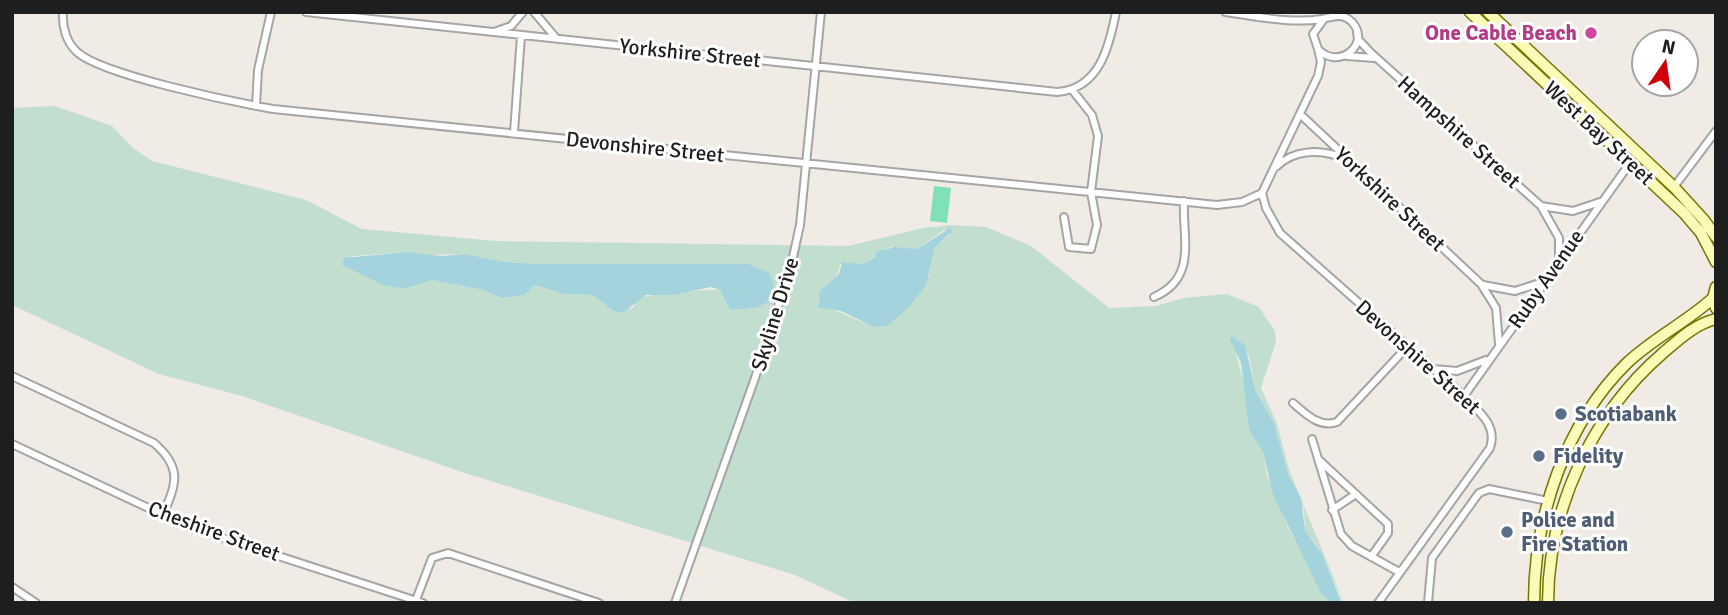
<svg xmlns="http://www.w3.org/2000/svg" width="1728" height="615" viewBox="0 0 1728 615" font-family="Signika,sans-serif">
<rect width="100%" height="100%" fill="#f0ebe4"/>
<path fill="#c1decf" fill-rule="evenodd" d="M55,106L112,126L133,148L152,161L306,200L362,229L496,241L848,246L923,228L951,225L986,227L1031,246L1109,308L1156,306L1184,298L1227,294L1259,307L1275,331L1276,342L1261,388L1277,424L1289,470L1344,603L1318,547L1305,530L1304,509L1289,477L1274,423L1256,392L1249,355L1233,341L1247,397L1249,430L1263,452L1267,476L1289,530L1312,569L1321,593L1330,603H855L795,575L465,473L242,396L159,374L12,305V108ZM944,230L951,234L935,247L926,285L889,324L874,327L818,303C821,281 839,283 840,264H863L890,247L917,249ZM406,252L419,255L465,254L505,262L543,264H749L760,269L771,298L756,308L730,310L720,290C715,288 643,295 639,298C638,299 634,306 633,308L613,311L593,295L564,294L535,285L521,296L502,298L483,290L432,280L406,289L383,285L342,264L353,256Z"/>
<path fill="#80e1b6" d="M934,186L951,188L947,223L930,221Z"/>
<path fill="#a3d4de" d="M950,228L952,232L935,247L926,285L909,307L887,326L874,327L841,311L818,307L820,291L839,274L842,262L863,264L875,257L876,252L895,247L917,249Z
M406,252L442,256L465,254L505,262L543,264H749L769,273L774,285L768,302L756,308L730,310L720,290L711,287L673,295H646L624,312L613,311L593,295L564,294L535,285L524,295L502,298L483,290L432,280L405,289L383,285L342,265L344,258Z
M1232,336L1245,345L1256,392L1274,423L1289,477L1301,498L1305,530L1322,554L1342,603H1330L1321,593L1273,495L1263,452L1249,430L1241,363L1230,339Z"/>
<g fill="none" stroke-linecap="round" stroke-linejoin="round">
<defs>
<path id="minor" d="M63,12C62,26 66,42 77,52C102,75 234,102 273,109L1217,205L1242,202L1262,193
M306,12L1057,92C1099,89 1109,48 1116,12
M534,12L556,38
M1225,12C1256,16 1291,24 1322,19C1333,17 1342,12 1352,22C1372,44 1338,71 1318,49L1313,34L1324,19
M494,32L511,26L523,12
M1357,32L1358,39L1370,52L1541,206L1559,238V260
M1318,49L1321,62L1318,76L1262,193L1266,208L1280,233L1464,396C1478,411 1498,425 1490,448L1378,603
M1347,56L1374,58
M256,106L258,70L271,12
M1300,114L1481,284L1496,308L1499,344
M514,132L521,36
M1276,167C1294,149 1320,149 1344,158
M1674,187L1716,131
M1541,206L1573,211L1600,202
M1064,217L1069,247L1091,249L1097,225L1091,192L1098,136L1092,115L1073,91
M1483,285L1515,291L1543,282
M1154,297C1198,278 1182,238 1184,201
M1433,369L1457,371L1486,360
M12,376L154,443C183,468 176,484 163,515
M1464,396L1630,163
M1293,403C1306,414 1319,428 1337,422L1407,347
M1312,439L1341,534L1352,546L1399,572
M12,444L189,527L423,603
M1318,459L1388,524V533L1371,557
M1332,510L1356,494
M12,587L36,603
M416,600L432,558L448,553L599,603
M675,603L755,378L791,266L800,225L821,12
M1428,603L1432,558L1479,493L1489,489L1548,501"/>
<path id="secondary" d="M1470,12L1684,213L1701,233L1716,262
M1488,12L1674,187L1704,220L1716,237
M1716,287L1713,298L1716,308
M1534,603C1534,517 1565,424 1627,363C1653,338 1687,322 1713,298
M1548,603C1548,509 1592,414 1663,353C1678,340 1695,324 1716,319"/>
</defs>
<use href="#minor" stroke="#a5a5a5" stroke-width="10"/>
<use href="#secondary" stroke="#727902" stroke-width="13"/>
<use href="#minor" stroke="#fff" stroke-width="6"/>
<use href="#secondary" stroke="#fbfbb7" stroke-width="10"/>
</g>
<circle fill="#d1479c" stroke="#fff" stroke-width="2.5" cx="1591" cy="33" r="7"/>
<g fill="#5c6f8a" stroke="#fff" stroke-width="2.5">
<circle cx="1561" cy="414" r="7"/>
<circle cx="1539" cy="456" r="7"/>
<circle cx="1507" cy="532" r="7"/>
</g>
<g text-anchor="middle" stroke-width="6" stroke-linejoin="round" paint-order="stroke">
<g font-size="21" font-weight="bold" fill="#b23c85" stroke="#fff" text-anchor="end">
<text x="1577" y="40">One Cable Beach</text>
</g>
<g font-size="21" fill="#1e1e1e" stroke="#fff">
<text transform="translate(690 53) rotate(6)" y="7">Yorkshire Street</text>
<text transform="translate(1459 132) rotate(42)" y="7">Hampshire Street</text>
<text transform="translate(1599 133) rotate(43)" y="7">West Bay Street</text>
<text transform="translate(645 147) rotate(6)" y="7">Devonshire Street</text>
<text transform="translate(1390 199) rotate(43)" y="7">Yorkshire Street</text>
<text transform="translate(1546 279) rotate(-55)" y="7">Ruby Avenue</text>
<text transform="translate(775 314) rotate(-73)" y="7">Skyline Drive</text>
<text transform="translate(1418 357) rotate(42)" y="7">Devonshire Street</text>
<text transform="translate(214 531) rotate(20)" y="7">Cheshire Street</text>
</g>
<g font-size="21" font-weight="bold" fill="#4e5e75" stroke="#fff" text-anchor="start">
<text x="1575" y="421">Scotiabank</text>
<text x="1553" y="463">Fidelity</text>
<text x="1521" y="527">Police and<tspan x="1521" dy="24">Fire Station</tspan></text>
</g>
</g>
<rect width="1728" height="615" fill="none" stroke="#1e1e1e" stroke-width="28"/>
<g transform="translate(1665 63) rotate(13)"><circle r="33" fill="#ffffff" stroke="#a5a5a5" stroke-width="2"/>
<path d="M0-5L12 26L0 18L-12 26Z" fill="#cd000b"/>
<text y="-10" font-size="19" font-weight="bold" text-anchor="middle" fill="#1e1e1e">N</text>
</g>
</svg>
